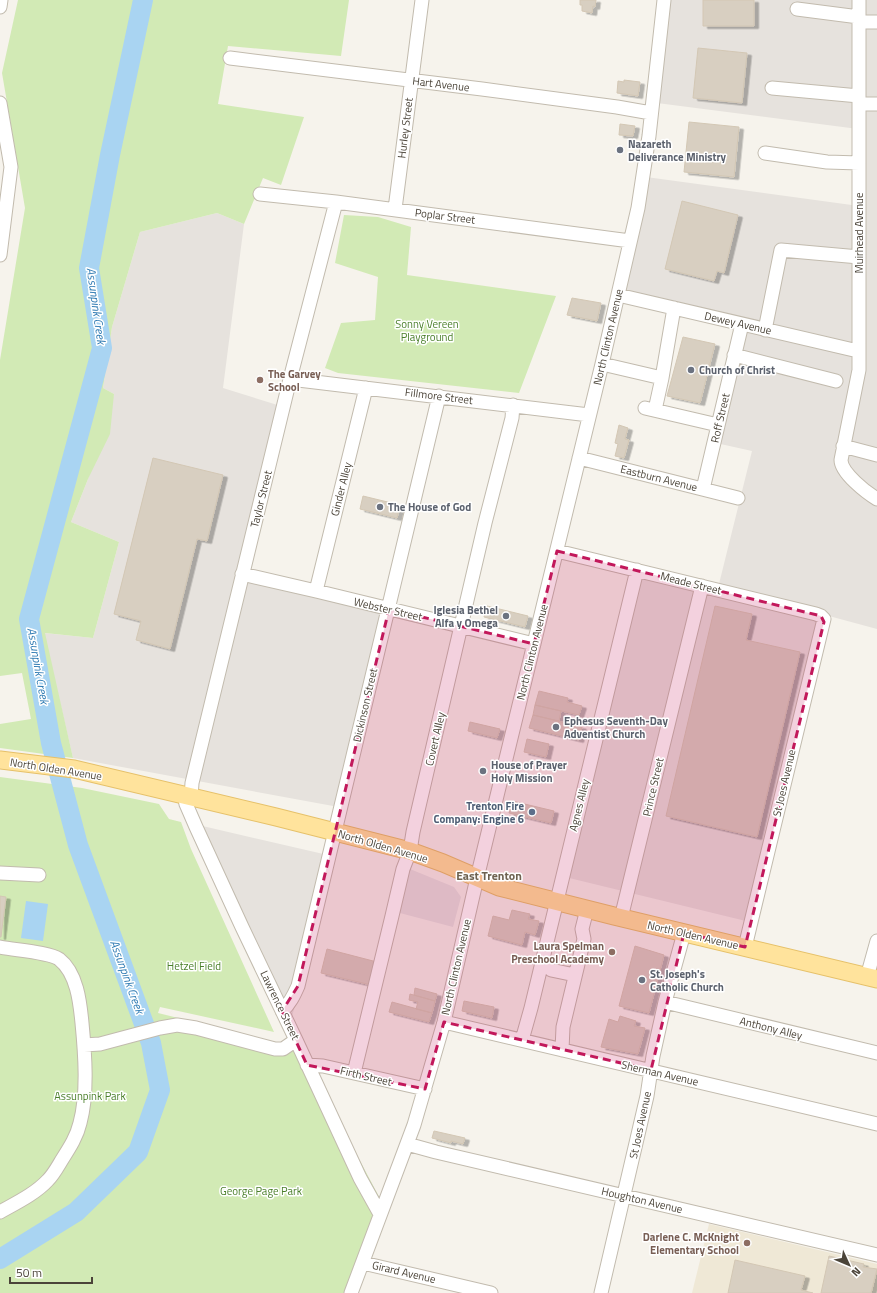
<svg xmlns="http://www.w3.org/2000/svg" width="877" height="1293" viewBox="0 0 877 1293" font-family="'Titillium Web',sans-serif">
<defs>
<filter id="shadow"><feDropShadow dx="4.5" dy="2.5" stdDeviation="0" flood-color="#0004"/></filter>
</defs>
<rect width="100%" height="100%" fill="#f6f3ec"/>
<path fill="#e6e2dd" d="M659,0H877V629L829,616L754,923L565,877L643,571L718,588L752,451L716,443L741,322L620,295L646,177L859,206L858,129L657,103Z
M217,213L244,224L223,388L284,407L247,571L394,608L344,808L73,758L44,633L93,638L119,542L71,522L88,479L114,394L103,388L112,327L140,232Z
M194,824L332,856L290,1025Z"/>
<path fill="#efe8d6" d="M709,1224L877,1264V1293H692Z"/>
<path fill="#d2eab5" d="M18,0H349L341,56L228,46L218,104L304,117L281,185L263,178L244,224L217,213L140,232L112,327L103,388L114,394L110,434L88,479L71,522L119,542L93,638L45,633L73,758L0,748V724L31,719L22,673L0,676V360L25,208L2,73Z
M344,215L378,217L411,227L407,275L556,296L519,393L338,373L325,368L341,323L375,320L378,277L335,263Z
M0,777L82,788L159,804L169,819L181,822L191,849L274,1032L160,1007L158,1013L300,1048L384,1206L351,1293H0Z"/>
<path fill="#e5e3e0" d="M410,869L454,887L461,897L453,927L396,912Z"/>
<path fill="#a9d4f2" d="M26,901L48,904L43,941L21,938Z"/>
<g fill="none" stroke-linecap="round" stroke-linejoin="round">
<path stroke="#a9d4f2" stroke-width="20" d="M0,1259L76,1212L138,1152L160,1090L151,1043L78,845L51,743L29,619L102,348L89,268L110,155L143,0"/>
</g>
<path fill="#d8cfc1" stroke="#d3c7b4" filter="url(#shadow)" d="M580,0H596L595,7L593,6L592,13L582,11V5H580Z
M703,0H754V26H703Z
M698,48L747,53L742,103L693,98Z
M624,80L640,82L638,96L617,93L618,81L624,82Z
M689,122L739,127L734,177L684,172Z
M620,124L635,126L633,136L619,135Z
M682,201L738,215L724,273L717,271L714,281L665,269Z
M572,298L601,303L597,321L567,315Z
M683,337L715,344L700,403L667,396Z
M619,425L628,428L625,439L629,440L624,458L615,456L618,444L615,443Z
M153,458L223,475L207,541L197,539L170,649L136,640L141,621L114,614Z
M363,496L400,505L397,518L360,509Z
M487,606L528,616L525,627L484,617Z
M715,606L752,614L746,640L800,652L757,837L666,816Z
M539,691L568,698L567,702L582,706L579,715L535,705Z
M535,705L561,711L559,721L533,715Z
M533,715L582,727L579,740L529,728Z
M470,722L500,729L497,738L468,731Z
M527,739L549,744L546,757L524,752Z
M512,801L554,811L551,823L509,813Z
M0,896L6,897L1,937H0Z
M512,910L530,914L528,919L539,921L535,935L525,932L522,945L488,936L493,916L509,920Z
M635,946L664,955L649,1013L619,1006Z
M327,949L377,962L371,985L321,973Z
M415,988L437,994L435,1001L414,995Z
M410,994L435,1001L432,1013L416,1009L418,1002L409,1000Z
M464,1001L494,1007L492,1018L462,1011Z
M392,1002L432,1013L429,1022L389,1012Z
M620,1016L636,1021L634,1026L645,1028L638,1054L601,1047L609,1019L618,1022Z
M434,1131L465,1138L463,1144L451,1141V1143L432,1138Z
M829,1256L864,1264L863,1267L877,1269L871,1293H821Z
M735,1260L805,1276L801,1290L813,1293H728Z"/>
<g fill="none" stroke-linecap="round" stroke-linejoin="round">
<defs>
<path id="minor" d="M859,0V370L841,460C841,473 867,493 877,499
M0,7L1,0
M797,9L859,17
M859,22H877
M230,58L482,89L617,107L651,113
M772,88L859,96
M0,103L11,167L0,255
M859,104H877
M765,153L827,162L859,163
M260,194L336,202L630,241
M395,209L422,0
M618,295L858,351
M765,330L781,250L859,257
M734,355L836,381
M602,364L662,378L674,308
M290,379L589,415
M645,408L718,425
M655,410L662,378
M843,446L877,455
M579,458L738,498
M703,489L742,324
M557,551L816,614L821,616L824,619L745,947
M242,574L316,591L534,644
M316,591L366,388
M184,795L186,804L196,827L242,927L296,1040L360,1178L380,1214
M191,797L192,783L290,379L336,202
M0,873L39,875
M621,918L702,586
M0,947C14,950 49,952 59,959C77,973 80,1002 82,1023C85,1054 88,1093 80,1123C77,1136 70,1147 63,1158C58,1166 54,1174 48,1180C35,1194 16,1203 0,1212
M551,970L575,975
M867,977L877,941
M665,1002L877,1053
M282,1011C290,1004 294,995 298,986L439,396
M444,1022L877,1124
M522,1040L531,1008L637,570
M84,1045L100,1044L160,1028L177,1025L196,1028L275,1049H283L296,1040
M562,1050L563,1027L584,939L582,929L587,909
M307,1065L323,1066L425,1089
M354,1073L392,916L403,869L410,851L413,832L485,523L512,418L513,405
M407,1144L436,1152L877,1255
M363,1263L491,1293
M351,1293L414,1125L444,1022L477,878L602,364L638,208L649,136L664,0
M601,1293L647,1096L653,1056L665,1002L684,933"/>
<path id="major" d="M0,760L74,769L276,817L410,851L443,863L499,887L614,916L877,979"/>
</defs>
<use href="#minor" stroke="#c2bbae" stroke-width="15"/>
<use href="#major" stroke="#e6c16a" stroke-width="19"/>
<use href="#minor" stroke="#fff" stroke-width="13"/>
<use href="#major" stroke="#ffe39c" stroke-width="17"/>
</g>
<path fill="#c2185b" fill-opacity="0.2" stroke="#c2185b" stroke-width="3" stroke-dasharray="8 5" stroke-linejoin="round" d="M557,551L821,616L824,622L745,947L684,933L651,1070L444,1022L425,1089L307,1065L282,1011L298,986L389,609L534,644Z"/>
<g fill="#6b7280" stroke="#fff" stroke-width="1.5">
<circle cx="620" cy="150" r="4"/>
<circle cx="691" cy="370" r="4"/>
<circle cx="380" cy="507" r="4"/>
<circle cx="506" cy="616" r="4"/>
<circle cx="556" cy="727" r="4"/>
<circle cx="483" cy="771" r="4"/>
<circle cx="642" cy="980" r="4"/>
</g>
<g fill="#8d6e63" stroke="#fff" stroke-width="1.5">
<circle cx="260" cy="380" r="4"/>
<circle cx="612" cy="952" r="4"/>
<circle cx="747" cy="1243" r="4"/>
</g>
<circle fill="#5c6f8a" stroke="#fff" stroke-width="1.5" cx="532" cy="812" r="4"/>
<g text-anchor="middle" stroke-width="3" stroke-linejoin="round" paint-order="stroke">
<g font-size="11" fill="#4b4439" stroke="#fff">
<text transform="translate(441 84) rotate(7)" y="4">Hart Avenue</text>
<text transform="translate(405 128) rotate(-83)" y="4">Hurley Street</text>
<text transform="translate(445 216) rotate(7)" y="4">Poplar Street</text>
<text transform="translate(859 233) rotate(-90)" y="4">Muirhead Avenue</text>
<text transform="translate(738 323) rotate(13)" y="4">Dewey Avenue</text>
<text transform="translate(608 337) rotate(-77)" y="4">North Clinton Avenue</text>
<text transform="translate(439 396) rotate(7)" y="4">Fillmore Street</text>
<text transform="translate(720 418) rotate(-77)" y="4">Roff Street</text>
<text transform="translate(659 478) rotate(14)" y="4">Eastburn Avenue</text>
<text transform="translate(341 489) rotate(-76)" y="4">Ginder Alley</text>
<text transform="translate(261 499) rotate(-76)" y="4">Taylor Street</text>
<text transform="translate(691 583) rotate(14)" y="4">Meade Street</text>
<text transform="translate(388 609) rotate(13)" y="4">Webster Street</text>
<text transform="translate(532 652) rotate(-76)" y="4">North Clinton Avenue</text>
<text transform="translate(365 705) rotate(-77)" y="4">Dickinson Street</text>
<text transform="translate(435 739) rotate(-77)" y="4">Covert Alley</text>
<text transform="translate(56 769) rotate(9)" y="4">North Olden Avenue</text>
<text transform="translate(784 783) rotate(-77)" y="4">St Joes Avenue</text>
<text transform="translate(653 787) rotate(-77)" y="4">Prince Street</text>
<text transform="translate(579 805) rotate(-76)" y="4">Agnes Alley</text>
<text transform="translate(383 846) rotate(16)" y="4">North Olden Avenue</text>
<text transform="translate(693 935) rotate(13)" y="4">North Olden Avenue</text>
<text transform="translate(456 967) rotate(-77)" y="4">North Clinton Avenue</text>
<text transform="translate(280 1005) rotate(64)" y="4">Lawrence Street</text>
<text transform="translate(771 1028) rotate(14)" y="4">Anthony Alley</text>
<text transform="translate(660 1073) rotate(13)" y="4">Sherman Avenue</text>
<text transform="translate(366 1076) rotate(13)" y="4">Firth Street</text>
<text transform="translate(640 1125) rotate(-78)" y="4">St Joes Avenue</text>
<text transform="translate(642 1200) rotate(13)" y="4">Houghton Avenue</text>
<text transform="translate(404 1272) rotate(13)" y="4">Girard Avenue</text>
</g>
<g font-size="11" font-weight="bold" fill="#5b616d" stroke="#fff" text-anchor="start">
<text x="628" y="148">Nazareth<tspan x="628" dy="13">Deliverance Ministry</tspan></text>
<text x="699" y="374">Church of Christ</text>
<text x="388" y="511">The House of God</text>
<text x="498" y="614" text-anchor="end">Iglesia Bethel<tspan x="498" dy="13">Alfa y Omega</tspan></text>
<text x="564" y="725">Ephesus Seventh-Day<tspan x="564" dy="13">Adventist Church</tspan></text>
<text x="491" y="769">House of Prayer<tspan x="491" dy="13">Holy Mission</tspan></text>
<text x="650" y="978">St. Joseph's<tspan x="650" dy="13">Catholic Church</tspan></text>
</g>
<g font-size="11" fill="#4a7f2a" stroke="#fff">
<text x="427" y="328">Sonny Vereen<tspan x="427" dy="13">Playground</tspan></text>
<text x="194" y="970">Hetzel Field</text>
<text x="90" y="1100">Assunpink Park</text>
<text x="261" y="1195">George Page Park</text>
</g>
<g font-size="11" font-weight="bold" fill="#785e54" stroke="#fff" text-anchor="end">
<text x="268" y="378" text-anchor="start">The Garvey<tspan x="268" dy="13">School</tspan></text>
<text x="604" y="950">Laura Spelman<tspan x="604" dy="13">Preschool Academy</tspan></text>
<text x="739" y="1241">Darlene C. McKnight<tspan x="739" dy="13">Elementary School</tspan></text>
</g>
<g font-size="11" font-weight="bold" fill="#4e5e75" stroke="#fff" text-anchor="end">
<text x="524" y="810">Trenton Fire<tspan x="524" dy="13">Company: Engine 6</tspan></text>
</g>
<g font-size="12" font-style="italic" fill="#2e7ab2" stroke="#fff">
<text transform="translate(96 306) rotate(82)" y="4">Assunpink Creek</text>
<text transform="translate(38 666) rotate(80)" y="4">Assunpink Creek</text>
<text transform="translate(127 977) rotate(70)" y="4">Assunpink Creek</text>
</g>
<g font-size="12" font-weight="bold" fill="#6e6250" stroke="#fff">
<text x="489" y="880">East Trenton</text>
</g>
</g>
<g transform="translate(849 1265) rotate(134)" stroke="#ffffff" stroke-width="3" paint-order="stroke">
<path d="M0-3L7 15L0 10L-7 15Z" fill="#4b4439"/>
<text y="-6" font-size="11" font-weight="bold" text-anchor="middle" fill="#4b4439">N</text>
</g>
<path d="M10 1277v6h82v-6" fill="none" stroke="#4b4439" stroke-width="2"/>
<text x="16" y="1277" font-size="12" fill="#4b4439" stroke="#ffffff" stroke-width="3" paint-order="stroke">50 m</text>
</svg>
